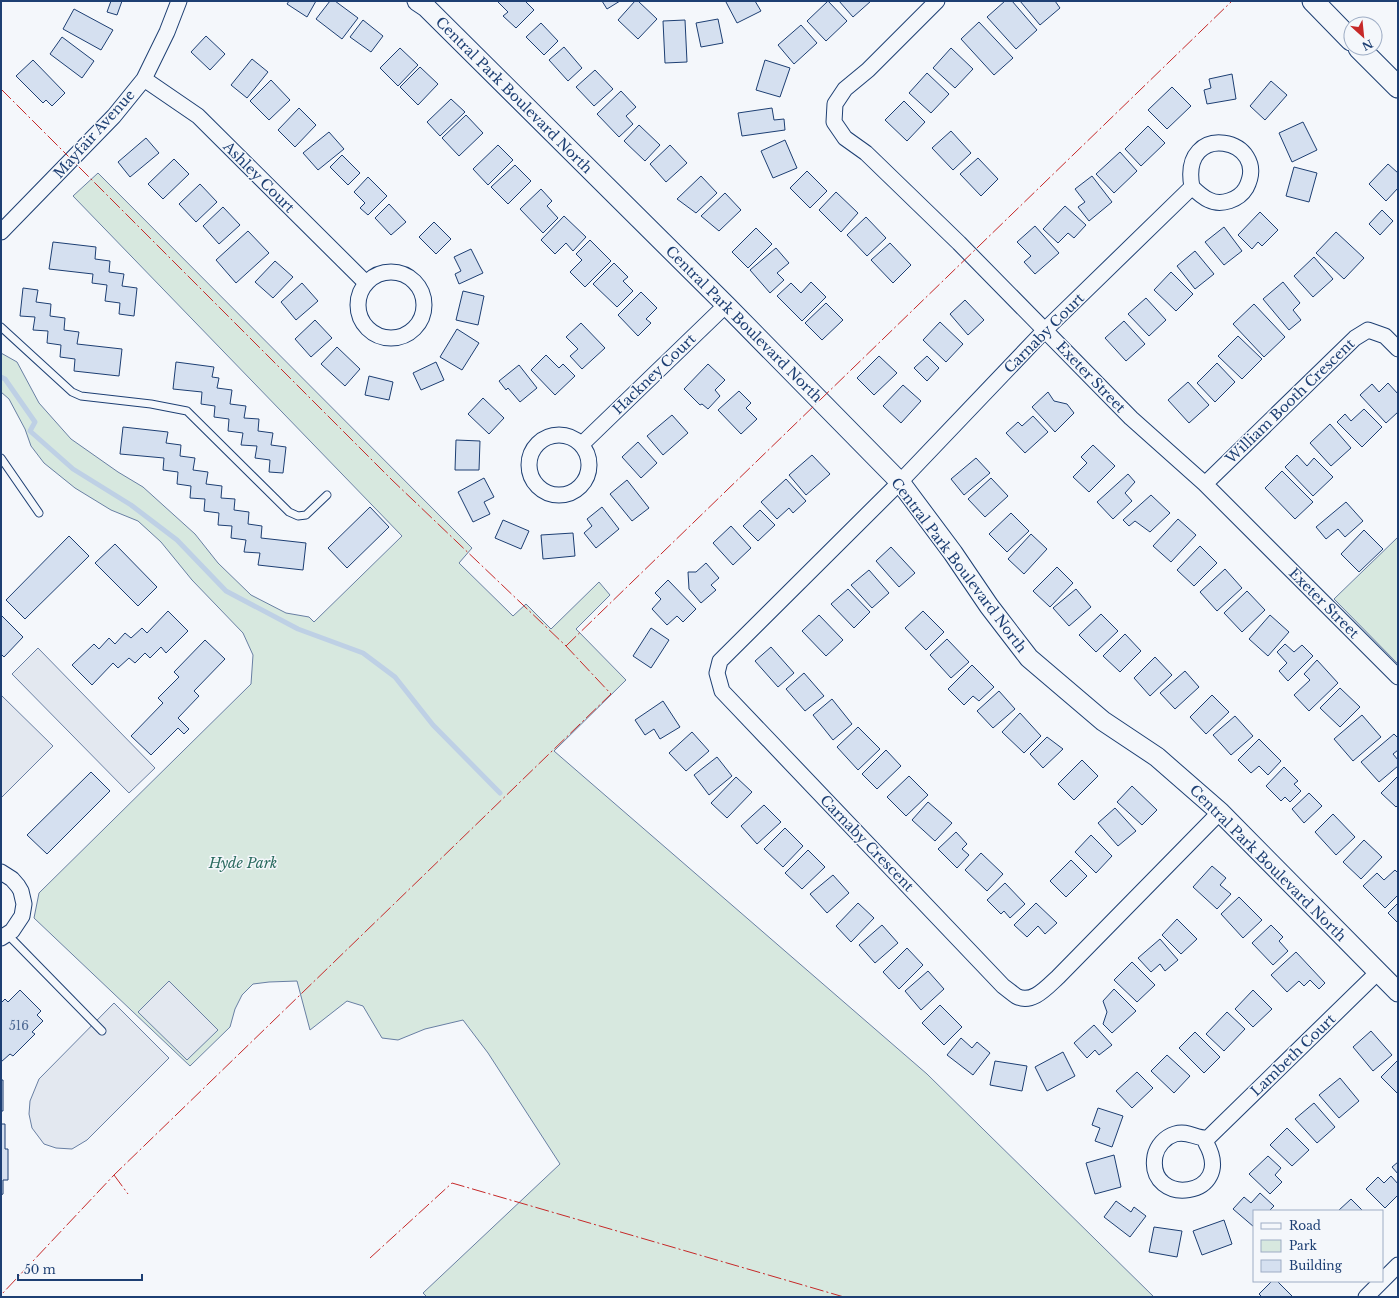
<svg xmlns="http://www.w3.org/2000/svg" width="1399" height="1298" viewBox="0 0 1399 1298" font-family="'Libre Baskerville',serif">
<rect width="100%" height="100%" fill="#f4f7fb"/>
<path fill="#d7e8df" stroke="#687fa3" d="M98,173L472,548L459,563L513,616L526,604L551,629L599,582L610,595L576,629L626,680L554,751L927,1074L1154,1297H427L423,1293L560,1164L488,1053L463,1020L425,1029L398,1040L382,1038L363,1006L347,1001L310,1030L297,981L269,982L253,984L242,995L235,1009L230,1027L190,1066L34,918L39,893L251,684L253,655L243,633L192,580L161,542L138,521L111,510L75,488L44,463L31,446L25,429L9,399L1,392V353L17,362L39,403L71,439L118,472L143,487L195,534L218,563L251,595L286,613L309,617L314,622L402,536L73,196Z
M1398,537V664L1334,599Z"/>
<path fill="#e3e8f0" stroke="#687fa3" d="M38,648L155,768L129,793L12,674Z
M1,695L53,746L1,798Z
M169,981L218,1030L187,1060L138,1012Z
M114,1003L169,1058L87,1140L72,1149L56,1148L44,1144L32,1128L29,1114L30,1101L39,1079Z"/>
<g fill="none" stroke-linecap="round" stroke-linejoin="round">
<path stroke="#bed0e5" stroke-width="5" d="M1,377L5,379L35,422L30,431L73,469L131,505L177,540L226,591L298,629L363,653L395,677L433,725L500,793"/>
</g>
<path fill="#d5e0f0" stroke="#1d3f73" d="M111,1H122L117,15L107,12Z
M289,1H316L307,17L287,4Z
M330,1H335L358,18L342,39L316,19Z
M497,1H525L534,10L516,28L503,16L508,12Z
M602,1H620L607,9Z
M635,1H638L657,19L638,39L618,20Z
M727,1H755L761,11L737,23L726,2Z
M828,1L847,21L826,41L807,21Z
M839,1H871L853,17Z
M1005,1H1012L1037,30L1016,49L987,17Z
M1020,1H1055L1060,8L1040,25Z
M74,9L113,30L101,50L63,29Z
M718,19L723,43L701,47L696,23Z
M363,20L383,36L371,52L350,37Z
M685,20L687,62L665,63L663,21Z
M979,22L1013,58L994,75L961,39Z
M541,23L558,41L544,55L526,37Z
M801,25L817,43L794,64L778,45Z
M206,36L225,54L210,70L191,52Z
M62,37L94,61L82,78L50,54Z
M564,47L582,68L568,81L549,60Z
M400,48L418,65L398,86L380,68Z
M951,48L973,69L955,88L933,68Z
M252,59L268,72L247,98L231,85Z
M33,60L65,93L52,106L46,100L43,103L16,76Z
M765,60L790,68L780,97L756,90Z
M420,67L438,84L418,105L400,87Z
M595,70L613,89L594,106L576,87Z
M927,73L949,94L931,113L909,93Z
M1232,74L1236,99L1207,104L1204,90L1211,88L1209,79Z
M271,80L290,100L269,120L250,101Z
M1271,81L1287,95L1265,120L1250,106Z
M1172,87L1191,106L1167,129L1148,110Z
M621,91L636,107L626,116L633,124L619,137L597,114Z
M451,99L465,112L440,136L427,122Z
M904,101L925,122L907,141L885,120Z
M299,108L316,125L295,147L278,130Z
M772,108L774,120L784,119L785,130L742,136L738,113Z
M466,115L483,133L459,156L442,138Z
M1303,122L1317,150L1292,162L1279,133Z
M639,125L660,145L645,161L624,141Z
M1148,126L1165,143L1141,166L1125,149Z
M951,131L971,153L953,170L932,148Z
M329,132L344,149L318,170L303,153Z
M146,138L159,153L130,177L118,162Z
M785,140L797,168L773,178L761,151Z
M498,145L513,160L488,185L473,169Z
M670,145L687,163L666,182L650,164Z
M1120,152L1137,171L1114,193L1096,174Z
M342,155L360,173L348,185L330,167Z
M978,158L998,179L981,196L960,174Z
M174,159L189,174L163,199L148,184Z
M1388,164L1398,173V188L1386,201L1369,184Z
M515,165L531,181L508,204L491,187Z
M1294,167L1317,173L1309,202L1286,196Z
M807,171L827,191L810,208L790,188Z
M701,176L717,193L696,213L677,199Z
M1092,176L1112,202L1089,221L1078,207L1085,202L1075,189Z
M368,177L387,196L368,215L360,208L365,203L354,192Z
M200,184L217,202L196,222L179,204Z
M541,189L552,201L547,206L558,218L543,233L520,209Z
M836,192L858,213L841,232L819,210Z
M725,193L741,210L719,231L701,216Z
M389,204L406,222L391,235L375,218Z
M1065,206L1086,225L1074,238L1068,233L1058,243L1043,229Z
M223,207L240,225L219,244L203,226Z
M1382,210L1393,221L1380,235L1369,224Z
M1260,212L1278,230L1262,246L1258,242L1252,249L1238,235Z
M564,216L586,237L573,251L566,243L555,254L541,240Z
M866,217L886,238L867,256L847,235Z
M434,222L451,239L436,254L419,237Z
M1035,226L1059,253L1035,274L1024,262L1031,256L1017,242Z
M1224,227L1242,251L1224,265L1205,242Z
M756,228L772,244L748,268L732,252Z
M248,231L269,253L236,283L216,260Z
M1336,232L1364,258L1344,279L1316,253Z
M590,240L611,261L585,287L570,272L582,260L576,254Z
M53,242L96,247L95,259L110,261L109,272L124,274L122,286L137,288L134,316L119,314L120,303L105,301L107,285L92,283L93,274L49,269Z
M890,243L911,265L893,283L871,260Z
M776,248L789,263L777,273L784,280L770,293L750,270Z
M471,249L483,273L459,284L455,274L461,271L454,257Z
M1195,251L1214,274L1195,289L1177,266Z
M1314,257L1333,279L1313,297L1294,276Z
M275,261L293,277L273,298L255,282Z
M614,263L628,277L623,281L633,291L617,307L593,284Z
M1171,272L1193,294L1176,311L1154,290Z
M811,282L826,297L802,321L777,296L791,283L801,293Z
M1283,282L1300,303L1293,310L1301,320L1289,330L1263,299Z
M302,283L318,301L296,320L281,302Z
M23,288L38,290L36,302L51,304L50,316L65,318L64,330L79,332L77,344L122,349L119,376L74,371L75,359L60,357L61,345L47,343L48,331L33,330L35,317L20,316Z
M463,291L484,296L478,325L456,320Z
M641,292L657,308L646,319L651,323L638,336L618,315Z
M1146,298L1166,320L1149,336L1128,314Z
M965,300L984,320L968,335L950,314Z
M826,303L843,320L822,340L805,323Z
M1254,304L1285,337L1264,357L1233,324Z
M315,320L332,338L311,357L295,339Z
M1124,321L1145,344L1126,361L1105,338Z
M940,322L963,344L946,362L923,340Z
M581,323L605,348L582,369L570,356L578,349L566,337Z
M457,329L479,343L462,370L440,357Z
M1238,336L1262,359L1242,379L1218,356Z
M337,347L360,369L345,386L321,364Z
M546,355L559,368L563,364L575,376L555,395L531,370Z
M879,356L897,373L874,395L857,378Z
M927,356L939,368L927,381L914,368Z
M176,362L214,367L212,377L219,378L217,388L232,390L230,404L246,406L244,418L259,419L258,431L273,433L271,445L286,447L283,473L269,472L270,460L255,458L257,446L241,445L243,433L228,431L229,419L214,417L215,406L201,404L202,392L173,389Z
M436,362L444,380L421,390L413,373Z
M1217,363L1235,382L1215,402L1197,383Z
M708,364L725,380L715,390L720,396L708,409L702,404L700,405L684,389Z
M519,365L537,388L520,402L508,388L506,390L499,381Z
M369,376L393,382L389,400L365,395Z
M1188,382L1209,405L1189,423L1168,400Z
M1388,383L1398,394V412L1386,423L1360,395L1372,384L1379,392Z
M903,385L921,401L901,423L883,406Z
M739,391L751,403L746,408L757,419L741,434L718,410Z
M1048,392L1054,401L1067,404L1074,413L1055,432L1032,407Z
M483,398L504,418L489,434L468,414Z
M1364,409L1382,427L1362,447L1337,422L1345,414L1351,421Z
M672,415L688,433L663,455L647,436Z
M1033,416L1048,432L1025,453L1006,433L1018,422L1022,426Z
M1330,424L1351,448L1331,466L1310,443Z
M123,427L168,432L166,443L181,445L180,456L195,458L193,470L208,472L206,484L222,486L221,498L235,499L234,510L249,512L248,524L262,526L261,538L306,543L303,570L258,565L260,553L244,552L246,540L231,538L232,526L218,525L219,513L204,511L205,499L190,498L191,486L177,484L178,472L163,470L164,458L120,454Z
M456,440L480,441L479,470H455Z
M638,442L657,463L641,478L622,457Z
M1093,445L1115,466L1089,492L1073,477L1087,463L1081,457Z
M812,455L830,474L806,495L789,475Z
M1297,455L1307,466L1314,458L1333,477L1313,496L1285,467Z
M976,458L990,473L964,495L951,479Z
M1282,471L1313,502L1295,519L1265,488Z
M1128,474L1135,482L1125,493L1132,501L1113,519L1097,502Z
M484,478L494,497L484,502L490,514L473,522L458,492Z
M991,478L1008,496L985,517L968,499Z
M786,479L806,501L793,513L789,508L777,519L761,502Z
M627,480L649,508L632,521L610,494Z
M1151,495L1170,513L1150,532L1135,521L1129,526L1123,520Z
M1346,502L1363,521L1345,537L1338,529L1326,539L1316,527Z
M370,507L389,527L347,568L328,548Z
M602,507L619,529L596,548L584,533L592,526L587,519Z
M760,510L775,525L758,541L743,526Z
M1011,513L1029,531L1007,552L989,534Z
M1178,519L1196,535L1171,562L1153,546Z
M503,520L529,531L521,549L495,538Z
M731,526L751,548L733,565L713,543Z
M1364,530L1383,549L1359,572L1341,554Z
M573,533L575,556L543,559L541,535Z
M1031,534L1047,549L1024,574L1008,559Z
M69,536L89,556L25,619L6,600Z
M115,544L157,587L138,606L95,563Z
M1200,546L1217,563L1194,586L1177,570Z
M891,547L915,573L899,587L876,561Z
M706,563L719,578L711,585L716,590L701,603L689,589L688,572H696Z
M1057,567L1073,583L1050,607L1033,591Z
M1225,569L1242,588L1217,611L1200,592Z
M869,570L889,593L872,608L851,585Z
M668,580L696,609L683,622L677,616L667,625L652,609L661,599L655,593Z
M848,589L870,612L854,628L831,604Z
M1076,589L1091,607L1069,626L1053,608Z
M1247,591L1265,610L1242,632L1224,613Z
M168,611L188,631L166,653L161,647L150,658L145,653L135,663L129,658L118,668L113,663L92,685L72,665L94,644L99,649L109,638L115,644L125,633L131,638L142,628L147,633Z
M923,611L944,632L926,650L905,628Z
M1101,614L1118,631L1096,652L1079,635Z
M1,615L23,637L4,657L1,654Z
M819,615L843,640L826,656L802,631Z
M1270,615L1289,632L1268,656L1249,639Z
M651,628L669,640L651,668L633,656Z
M1125,634L1141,651L1120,672L1103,656Z
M947,639L969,662L951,678L930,655Z
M205,640L225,659L194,691L199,696L178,718L189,729L184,734L178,728L151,755L131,736L163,703L158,698L179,677L174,672Z
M1285,644L1294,652L1302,645L1313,656L1288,681L1279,671L1287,663L1277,652Z
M771,647L794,673L778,687L755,661Z
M1155,657L1172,675L1150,696L1134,678Z
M1317,660L1338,683L1309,711L1294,695L1310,680L1304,674Z
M972,665L994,687L979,701L973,696L964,705L948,689Z
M1185,671L1199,687L1175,709L1160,693Z
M804,673L824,696L805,711L786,689Z
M1340,688L1360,707L1340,727L1320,708Z
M999,691L1015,709L993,728L977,711Z
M1212,695L1229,712L1206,734L1190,717Z
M832,699L852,724L833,740L813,715Z
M663,701L680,727L660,739L654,729L645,735L635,720Z
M1020,713L1041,736L1024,753L1002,732Z
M1362,715L1381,737L1353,761L1334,739Z
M1235,716L1253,736L1231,755L1213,735Z
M858,727L880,749L858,770L837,747Z
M692,732L709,751L686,771L669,753Z
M1394,734L1398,738V750L1393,754L1398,760V766L1379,782L1361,762Z
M1047,737L1063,749L1043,768L1030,754Z
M1259,739L1281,761L1268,775L1259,766L1251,773L1238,760Z
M886,750L901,766L877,789L862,774Z
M717,757L732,776L709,795L694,775Z
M1082,760L1098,776L1074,800L1058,784Z
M1284,767L1298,781L1294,784L1301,791L1290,802L1285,797L1281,801L1266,786Z
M91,772L110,791L47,854L27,835Z
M909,776L928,795L906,816L887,797Z
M1398,776V805L1396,807L1381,793Z
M736,777L752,792L727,818L711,803Z
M1132,786L1157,810L1142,825L1117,802Z
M1309,793L1322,806L1304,823L1292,809Z
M928,802L952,823L935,841L912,820Z
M764,805L781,822L757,844L741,826Z
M1115,808L1136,831L1118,846L1098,823Z
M1333,814L1355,837L1336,855L1315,832Z
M785,828L803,846L783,867L764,849Z
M956,832L967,844L962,849L969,855L957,868L938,849Z
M1091,835L1112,856L1096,873L1075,852Z
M1364,840L1382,857L1361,879L1343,862Z
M808,850L825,867L802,889L785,873Z
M981,853L1003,874L987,891L965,870Z
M1071,860L1087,876L1066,897L1050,881Z
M1212,866L1226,878L1220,885L1231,894L1217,909L1193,887Z
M1395,870L1398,873V895L1385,908L1363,886L1377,873L1384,880Z
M833,875L849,893L827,913L810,894Z
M1005,883L1025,904L1010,918L1004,911L1001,914L987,900Z
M1239,897L1262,920L1243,938L1221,914Z
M858,903L874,918L851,942L836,926Z
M1036,903L1057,923L1045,934L1038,926L1027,937L1014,925Z
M1398,903V923L1388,913Z
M1177,919L1197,939L1181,954L1162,935Z
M882,925L898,943L875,963L859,945Z
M1271,925L1283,937L1279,941L1288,951L1273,965L1252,943Z
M1160,939L1178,960L1165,971L1160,964L1151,972L1138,958Z
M907,948L923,965L899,989L883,972Z
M1296,952L1325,983L1319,989L1310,980L1304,986L1299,981L1287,992L1271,975Z
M1132,962L1155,985L1137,1002L1114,980Z
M928,971L944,989L921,1010L905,991Z
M1114,989L1136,1011L1112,1033L1103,1024L1107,1012L1103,1001Z
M20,990L41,1011L37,1015L43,1021L32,1032L35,1034L13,1056L10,1054L1,1062V1003L5,999L8,1002Z
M1253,990L1272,1009L1253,1027L1235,1009Z
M940,1005L962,1027L944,1045L922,1023Z
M1227,1012L1245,1029L1224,1051L1206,1034Z
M1094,1025L1112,1045L1099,1055L1095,1050L1087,1058L1074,1043Z
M1371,1031L1392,1055L1373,1071L1353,1047Z
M1195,1032L1220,1057L1204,1073L1179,1048Z
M961,1038L972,1048L977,1042L990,1053L973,1075L947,1055Z
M1063,1052L1075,1076L1047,1091L1035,1067Z
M1167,1055L1190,1076L1174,1093L1151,1071Z
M1398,1060V1094L1381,1077Z
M995,1061L1027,1066L1022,1091L990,1085Z
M1137,1072L1153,1088L1132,1108L1116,1091Z
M1340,1078L1359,1101L1339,1118L1319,1095Z
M1,1080H3V1111H1Z
M1314,1103L1335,1127L1317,1143L1295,1119Z
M1098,1108L1123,1116L1112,1147L1095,1141L1100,1128L1092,1125Z
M1,1124H5V1149H8V1180H3V1194L1,1195Z
M1287,1128L1309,1150L1292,1166L1270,1145Z
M1114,1155L1121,1187L1095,1194L1086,1163Z
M1268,1156L1281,1168L1275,1175L1282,1182L1270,1194L1249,1174Z
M1398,1162V1174L1392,1167Z
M1391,1176L1398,1184V1195L1385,1208L1366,1189L1378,1177L1384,1183Z
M1260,1193L1274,1206L1269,1211H1254V1227L1233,1209L1244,1197L1251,1203Z
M1351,1199L1363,1211H1338Z
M1116,1201L1131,1212L1134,1207L1146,1216L1130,1237L1104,1217Z
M1224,1220L1232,1244L1202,1255L1193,1231Z
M1154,1227L1182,1231L1177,1257L1149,1252Z
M1272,1281H1277L1293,1297H1262L1259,1294Z"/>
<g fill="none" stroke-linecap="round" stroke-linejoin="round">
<defs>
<path id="service" d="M1,327L72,392L81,396L151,404L187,411L289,512L298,516L306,515L327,495
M1,458L39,513
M8,935L102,1031"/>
<path id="minor" d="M937,1L868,70L845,89L835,104L834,122L845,138L866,153L959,243L1131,418L1205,484L1398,677
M144,79L198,116L366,283
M1192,187C1197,192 1202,197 1209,200C1221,206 1239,200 1246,188C1272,138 1179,119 1192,187L1045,330L900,482L720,661L717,673L722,691L1003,986C1007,989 1012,993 1016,996C1032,1005 1047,987 1058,977L1220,812
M1,232L114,116L144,79L167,32L179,1
M358 305a33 33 0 1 1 66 0a33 33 0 1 1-66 0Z
M529 465a30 30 0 1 1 60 0a30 30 0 1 1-60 0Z
M582,444L726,305
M1205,484L1355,338L1368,330L1385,336L1398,349
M1,872L12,879L18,886L21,891L24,904L22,916L12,931L1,938
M1208,1138C1196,1139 1188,1130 1175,1134C1165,1137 1157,1146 1155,1156C1146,1208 1237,1198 1206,1143L1208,1138L1378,972
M1366,1297L1398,1265"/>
<path id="tertiary" d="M417,1L426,7L726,305L900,482L953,553L989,606L1029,658L1103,721L1157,757L1220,812L1398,992"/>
<path id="secondary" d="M1313,1L1351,40
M1359,48L1398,87"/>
</defs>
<use href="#service" stroke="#1d3f73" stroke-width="9"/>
<use href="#minor" stroke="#1d3f73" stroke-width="17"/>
<use href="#tertiary" stroke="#1d3f73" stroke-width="21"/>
<use href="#secondary" stroke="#1d3f73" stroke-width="23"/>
<use href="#service" stroke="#f4f7fb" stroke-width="7"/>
<use href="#minor" stroke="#f4f7fb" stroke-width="15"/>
<use href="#tertiary" stroke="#f4f7fb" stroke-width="19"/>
<use href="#secondary" stroke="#f4f7fb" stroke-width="21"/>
<path stroke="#c62828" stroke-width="1" stroke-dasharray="14 3 2 3" stroke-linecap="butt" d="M1,89L392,480L566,646L611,694L114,1175L1,1295
M566,646L1232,1
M114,1175L128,1194
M370,1258L452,1183L844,1297"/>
</g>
<g text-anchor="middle" stroke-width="3" stroke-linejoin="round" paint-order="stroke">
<g font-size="12" fill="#4b6792">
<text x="19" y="1030">516</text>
</g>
<g font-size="14" fill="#1d3f73" stroke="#f4f7fb">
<text transform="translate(514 95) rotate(45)" y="5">Central Park Boulevard North</text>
<text transform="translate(94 134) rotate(-48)" y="5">Mayfair Avenue</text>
<text transform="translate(259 177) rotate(45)" y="5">Ashley Court</text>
<text transform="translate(744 324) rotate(45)" y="5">Central Park Boulevard North</text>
<text transform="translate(1044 333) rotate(-45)" y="5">Carnaby Court</text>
<text transform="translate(654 374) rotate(-44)" y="5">Hackney Court</text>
<text transform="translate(1091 377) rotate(46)" y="5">Exeter Street</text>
<text transform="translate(1290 401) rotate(-44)" y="5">William Booth Crescent</text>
<text transform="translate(959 565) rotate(53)" y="5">Central Park Boulevard North</text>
<text transform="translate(1324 603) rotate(45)" y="5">Exeter Street</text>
<text transform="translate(867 843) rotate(46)" y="5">Carnaby Crescent</text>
<text transform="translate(1268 863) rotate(45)" y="5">Central Park Boulevard North</text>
<text transform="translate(1293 1055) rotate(-44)" y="5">Lambeth Court</text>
</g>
<g font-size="14" font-style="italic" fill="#2c6c60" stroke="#f4f7fb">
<text x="243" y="868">Hyde Park</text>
</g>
</g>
<rect width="1399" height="1298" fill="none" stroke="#1d3f73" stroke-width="4"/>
<rect x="1253" y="1210" width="130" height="72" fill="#f4f7fb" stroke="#9eadc5"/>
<rect x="1261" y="1223" width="20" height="6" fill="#f4f7fb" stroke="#9eadc5"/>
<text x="1289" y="1230" font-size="12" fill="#1d3f73">Road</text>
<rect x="1261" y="1240" width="20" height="12" fill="#d7e8df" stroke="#9eadc5"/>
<text x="1289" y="1250" font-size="12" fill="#1d3f73">Park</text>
<rect x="1261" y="1260" width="20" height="12" fill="#d5e0f0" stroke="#9eadc5"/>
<text x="1289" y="1270" font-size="12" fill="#1d3f73">Building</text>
<g transform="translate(1363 36) rotate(153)"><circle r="19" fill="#f4f7fb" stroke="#9eadc5"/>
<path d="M0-3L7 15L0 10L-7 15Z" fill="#c62828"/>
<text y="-6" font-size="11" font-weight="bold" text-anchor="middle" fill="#1d3f73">N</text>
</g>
<path d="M18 1274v6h124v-6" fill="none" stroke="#1d3f73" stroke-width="2"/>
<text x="24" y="1274" font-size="12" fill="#1d3f73" stroke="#f4f7fb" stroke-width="3" paint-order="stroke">50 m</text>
</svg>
